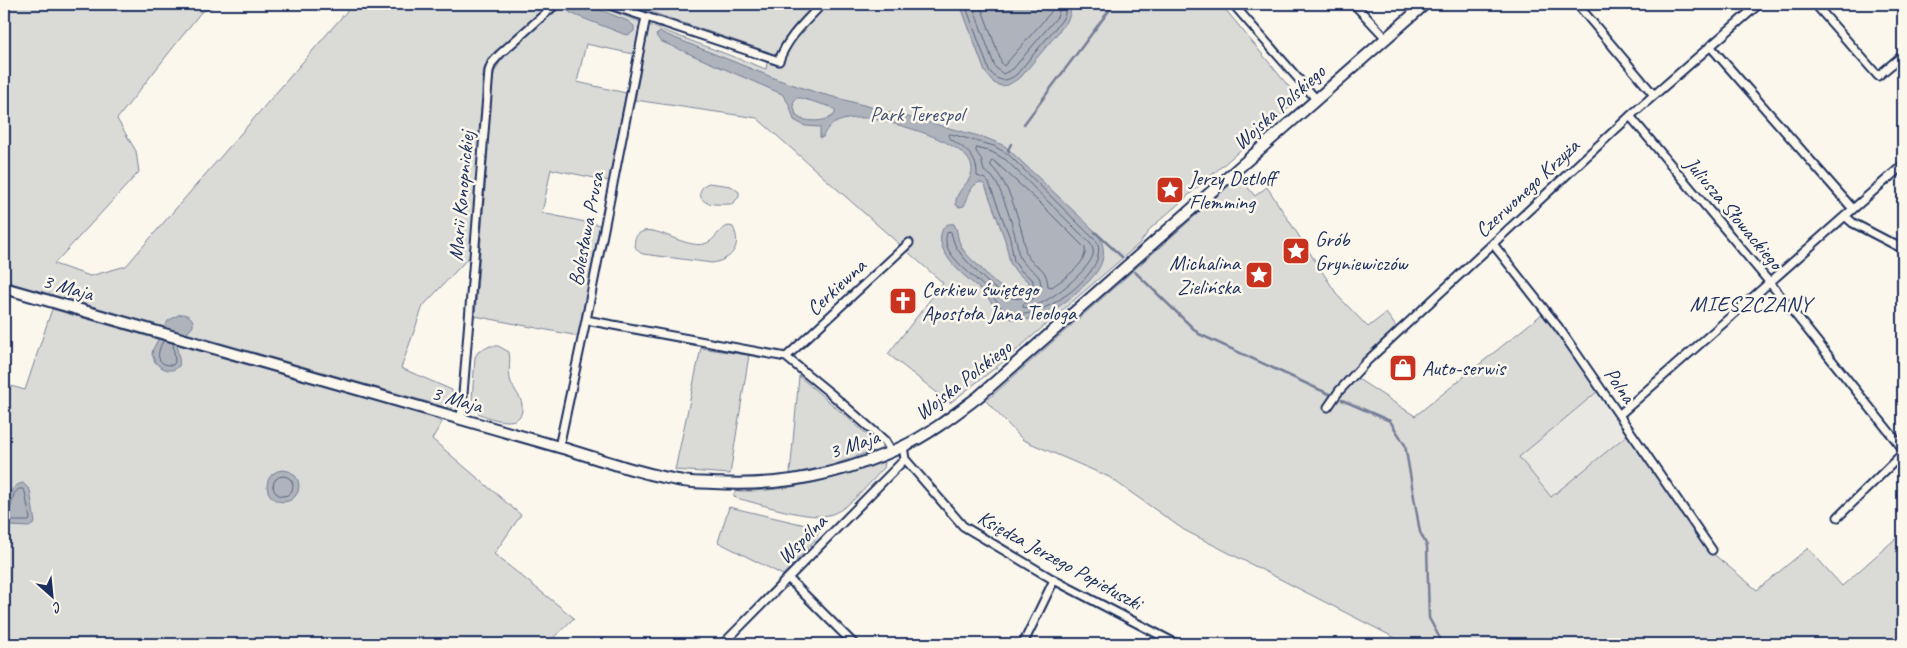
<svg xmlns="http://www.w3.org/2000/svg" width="1907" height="648" viewBox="0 0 1907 648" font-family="Caveat,sans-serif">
<rect width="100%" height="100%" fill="#fbf7ec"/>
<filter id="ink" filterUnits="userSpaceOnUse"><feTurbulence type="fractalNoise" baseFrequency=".02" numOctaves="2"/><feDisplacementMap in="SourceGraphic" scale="10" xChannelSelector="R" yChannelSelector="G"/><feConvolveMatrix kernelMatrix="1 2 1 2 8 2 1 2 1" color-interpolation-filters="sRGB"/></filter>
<g filter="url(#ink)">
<path fill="#eae8e2" d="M1598,391L1627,435L1552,498L1519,457Z"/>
<path fill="#dadad7" stroke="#7a849a" d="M4,4H221L201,12L117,119L136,151L139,172L54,264L90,276L126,266L353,4H551L491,55C482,67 482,79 482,93L491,94L494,73L504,54L565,4H593L766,69L769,52L627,4H1221L1299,99L1151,228L1140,243L998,366L950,403L888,354L943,283L757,118L635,100L643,56L586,44L577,82L626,93L609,181L551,169L542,213L600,225L578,336L475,316L488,148L480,142L471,255L423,306L401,368L452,390V409L4,281Z
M1239,180L1244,183L1255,196L1267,187L1338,296L1368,327L1386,313L1398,329L1352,375L1415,416L1542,314L1598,391L1519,457L1551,497L1627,435L1711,552L1757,590L1808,548L1842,586L1903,532V644H1407L1184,530L1109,477L1023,440L986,401L1231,184Z
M709,183L731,186L739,192V197L732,204C725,204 715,205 708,203C696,199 699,186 709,183Z
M729,226L733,227C743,247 731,260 712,263L643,254C632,250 631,235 644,231C658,227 685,248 704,244C716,241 718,228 729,226Z
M52,309L431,417L442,422L432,439L521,515L494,554L574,618L547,644H4V384L25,390Z
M490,346H498L509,352C511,361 508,370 510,379C512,389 521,395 522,405C525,431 490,419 478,413L472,400L475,357L478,352Z
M701,348L749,355L730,474L675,470Z
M799,376L869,436L873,445L869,452L833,465L790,474Z
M880,462H885L884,468C870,482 850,508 832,514C812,522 758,503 736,498L733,495L736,491C786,492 832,480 880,462Z
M729,507L814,527L818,528L819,532L815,540L783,575L718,542Z"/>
<path fill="#afb3bb" stroke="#747e96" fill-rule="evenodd" d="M569,4H585L628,21L634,26V31L630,34L626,35L575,15L569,12Z
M960,4H1069C1072,11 1070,16 1066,23L1021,77L1008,85L1001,86L994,83L985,72Z
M660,32L779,80L815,92L986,138L1005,146L1097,233C1109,250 1103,267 1089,281C1070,299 1045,322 1017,320C1012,319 1006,318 1002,315C995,310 991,301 985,294C972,281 954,270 945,253C941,246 939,238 942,231C944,225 948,223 954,224C958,230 957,239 961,246C966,255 973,261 980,267C991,279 1012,304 1029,287V282L1017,273L1010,263L1005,240L985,185L980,182C969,186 969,197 964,206L959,207L956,205C954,190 971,184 972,171C975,142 888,121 867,118C850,117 828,120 823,137L820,138V127L805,126L794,120L789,104L782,94L660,41L656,35ZM796,98H801L831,107L835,110V114C827,122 812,122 801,119L796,115L793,103Z
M183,314C189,315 194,318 193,326C189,333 179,337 178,345C176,352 181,359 179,366C171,374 162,369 155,362L152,354L153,349L168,321L178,315Z
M267 486a16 16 0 1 1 32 0a16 16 0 1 1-32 0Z
M23,483L30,490L35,523L29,527L10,526L5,519C6,505 7,486 23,483Z"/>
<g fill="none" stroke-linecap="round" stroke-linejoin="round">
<path stroke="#566483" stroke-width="1" d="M965,4L989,70C997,82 1006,83 1017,74L1062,20L1065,14V4
M972,4L995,67L1003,74L1013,69L1057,17L1059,12L1058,4
M980,4L1002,64L1004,66L1051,12V4
M951,134L994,146L1009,155L1097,242C1110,272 1043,319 1015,314C1011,314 1007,312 1004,310C998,305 995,298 989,292C977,278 959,267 949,251C946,245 945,239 947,233L949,231L951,232C953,239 954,245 958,250C963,258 970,264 976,271C989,284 1016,313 1033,290V280L1020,270L1014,261L1010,238L989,183L985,179L977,176C978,156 964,148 949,138V135Z
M977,148L992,152L1006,160L1088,241C1092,245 1094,249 1093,255C1089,271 1039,313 1023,307V304C1032,300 1041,296 1041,285C1041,270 1022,268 1019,255C1017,250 1018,245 1016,240C1013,226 1001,187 993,178C991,175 987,173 984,171L981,159L976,151Z
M994,161L1039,202L1085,248C1088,264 1063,279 1052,287L1048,286C1046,263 1033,268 1027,255C1024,250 1025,242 1023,236C1017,214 1008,181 991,166V162Z
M164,340C156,352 155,366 173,365L175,362L173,343
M273 486a10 10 0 1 1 20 0a10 10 0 1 1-20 0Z
M19,489H23L25,492L30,519L29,521H12L8,517L14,494Z"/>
<path stroke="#747e96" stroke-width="2.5" d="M1024,124L1114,4
M1009,151L1008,150L1011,144
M1095,232L1122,257
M1135,272L1199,334L1329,394
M1342,400L1390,421L1405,445L1420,532L1427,546L1429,618L1443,644"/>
<defs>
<path id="street" d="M607,4L779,61C787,38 805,22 822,4
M1233,4L1316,99
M1354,4L1386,38
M1577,4L1654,95
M1815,4L1878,76L1903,55
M1710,46L1853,209
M1630,116L1770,283L1903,449
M1845,216L1853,223L1903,249
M1493,244L1559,328L1712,550
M586,320L786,357L830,393L885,441L891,451
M786,357L909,243
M1328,407L1339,391L1367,361L1630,116L1759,4
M1619,415L1903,165
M461,419L489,71L492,63L500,54L556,4
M903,446L905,459L963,526L1054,580L1177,644
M559,447L586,320L646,17
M1838,517L1903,453
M788,578L854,644
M723,644L905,459
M1023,644L1054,580"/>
<path id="secondary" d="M4,288L559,447C600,459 641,474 683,481C693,483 704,482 714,483C778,487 843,474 902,447C930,434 954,415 978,397L1425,4"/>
</defs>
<use href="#street" stroke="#1b2f5e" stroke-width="11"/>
<use href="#secondary" stroke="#1b2f5e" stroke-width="14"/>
<use href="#street" stroke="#fbf7ec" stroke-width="7"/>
<use href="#secondary" stroke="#fbf7ec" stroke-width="10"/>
</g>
</g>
<defs>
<symbol id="sight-square" viewBox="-11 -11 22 22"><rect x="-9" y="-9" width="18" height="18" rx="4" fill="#c8321e" stroke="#fbf7ec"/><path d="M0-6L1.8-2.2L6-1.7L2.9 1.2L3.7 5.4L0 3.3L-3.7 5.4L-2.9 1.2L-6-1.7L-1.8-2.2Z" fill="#fff"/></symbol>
<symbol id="church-square" viewBox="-11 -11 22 22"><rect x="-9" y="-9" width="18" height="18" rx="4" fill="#c8321e" stroke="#fbf7ec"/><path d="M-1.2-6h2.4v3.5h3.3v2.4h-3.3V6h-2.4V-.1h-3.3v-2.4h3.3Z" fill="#fff"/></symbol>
<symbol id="shop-square" viewBox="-11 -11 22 22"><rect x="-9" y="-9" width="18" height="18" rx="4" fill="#c8321e" stroke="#fbf7ec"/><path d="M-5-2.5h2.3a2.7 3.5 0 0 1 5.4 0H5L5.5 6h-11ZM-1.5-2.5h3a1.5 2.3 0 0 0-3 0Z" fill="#fff"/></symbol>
</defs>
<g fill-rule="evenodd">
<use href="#sight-square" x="1154" y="174" width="32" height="32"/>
<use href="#sight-square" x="1280" y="235" width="32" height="32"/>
<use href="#sight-square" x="1243" y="259" width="32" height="32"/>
<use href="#church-square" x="887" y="285" width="32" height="32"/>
<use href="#shop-square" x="1387" y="352" width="32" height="32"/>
</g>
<g text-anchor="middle" stroke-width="5" stroke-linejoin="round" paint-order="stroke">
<g font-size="21" fill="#1b2f5e" stroke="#fbf7ec">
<text transform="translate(1279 107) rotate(-42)" y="7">Wojska Polskiego</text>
<text transform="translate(1527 188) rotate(-43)" y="7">Czerwonego Krzyża</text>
<text transform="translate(461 196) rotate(-85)" y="7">Marii Konopnickiej</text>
<text transform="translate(1734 213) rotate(50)" y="7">Juliusza Słowackiego</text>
<text transform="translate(586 229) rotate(-79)" y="7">Bolesława Prusa</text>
<text transform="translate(68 287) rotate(16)" y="7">3 Maja</text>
<text transform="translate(836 287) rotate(-43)" y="7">Cerkiewna</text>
<text transform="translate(963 380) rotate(-38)" y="7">Wojska Polskiego</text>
<text transform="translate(1620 385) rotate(55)" y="7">Polna</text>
<text transform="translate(457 399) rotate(16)" y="7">3 Maja</text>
<text transform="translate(854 444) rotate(-19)" y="7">3 Maja</text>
<text transform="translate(802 539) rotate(-45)" y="7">Wspólna</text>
<text transform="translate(1060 560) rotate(29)" y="7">Księdza Jerzego Popiełuszki</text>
</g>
<g font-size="21" fill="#415176" stroke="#fbf7ec">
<text x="917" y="121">Park Terespol</text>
</g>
<g font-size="21" fill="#1b2f5e" stroke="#fbf7ec" text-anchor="start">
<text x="1189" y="185">Jerzy Detloff<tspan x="1189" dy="24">Flemming</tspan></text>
<text x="1315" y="246">Grób<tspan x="1315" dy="24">Gryniewiczów</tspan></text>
<text x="1240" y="270" text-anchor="end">Michalina<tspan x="1240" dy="24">Zielińska</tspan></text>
<text x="922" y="296">Cerkiew świętego<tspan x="922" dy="24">Apostoła Jana Teologa</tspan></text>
<text x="1422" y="375">Auto-serwis</text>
</g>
<g font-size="22" letter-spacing="1" fill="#1b2f5e" stroke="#fbf7ec">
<text x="1751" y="311">MIESZCZANY</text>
</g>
</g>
<rect width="1907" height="648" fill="none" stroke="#fbf7ec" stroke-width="20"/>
<rect x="10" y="10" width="1887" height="628" fill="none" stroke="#1b2f5e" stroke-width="2" filter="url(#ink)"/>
<g transform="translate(52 596) rotate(153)" stroke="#fbf7ec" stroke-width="4" paint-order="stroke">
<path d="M0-4L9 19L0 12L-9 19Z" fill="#1b2f5e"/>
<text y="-8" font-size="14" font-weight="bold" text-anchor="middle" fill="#1b2f5e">С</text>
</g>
</svg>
